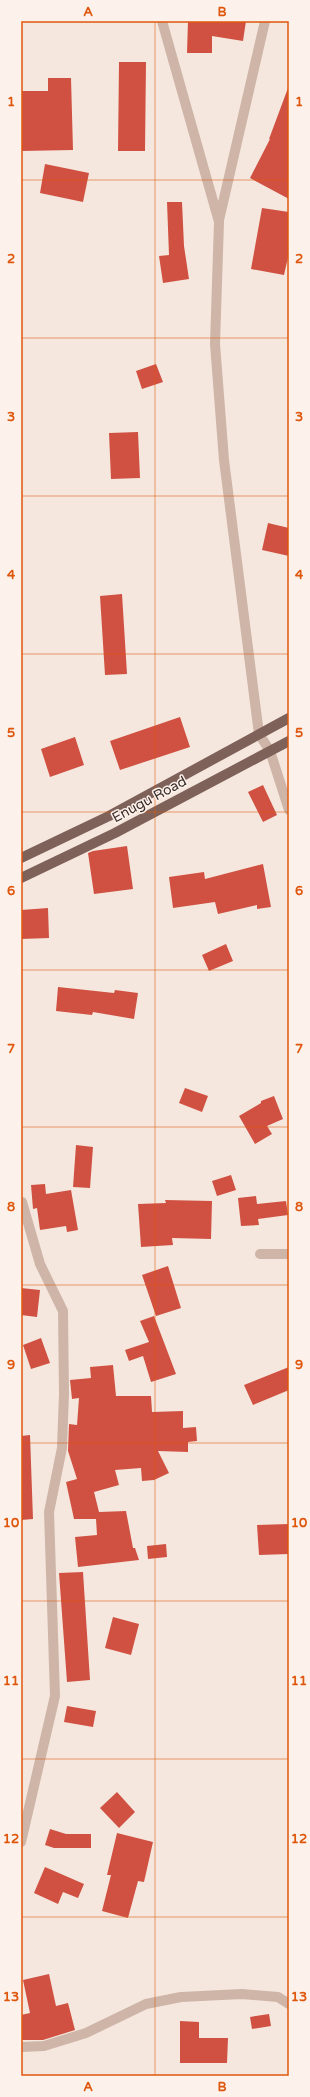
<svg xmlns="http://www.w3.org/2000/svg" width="310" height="2097" viewBox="0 0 310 2097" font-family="'Varela Round',sans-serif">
<rect width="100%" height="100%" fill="#f5e7de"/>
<path fill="#d05141" d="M188,21H246L243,41L212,36V53H187Z
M119,62H146L145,151H118Z
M48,78H71L73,150L21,151V91H48Z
M288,88H289V199L250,178L270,139H269Z
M45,164L89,173L83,202L40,193Z
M167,202H182L184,246L189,279L163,283L159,256L169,255Z
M262,208L289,212V253L284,275L251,269Z
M156,364L163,382L142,389L136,371Z
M138,432L140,478L111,479L109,433Z
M268,523L289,528V556L262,550Z
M122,594L127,674L105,675L100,596Z
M180,717L190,747L120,770L110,741Z
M75,737L84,765L50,777L41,749Z
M263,785L277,815L263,822L248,792Z
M127,846L133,889L94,894L88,853L93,851Z
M263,864L271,907L257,909V905L218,914L215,902L173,908L169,877L204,872L205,879Z
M48,908L49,938L21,939V910Z
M226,944L233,961L209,971L202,955Z
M58,987L114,993L115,990L138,993L134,1019L93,1012L92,1015L56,1011Z
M185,1088L208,1096L202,1112L179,1103Z
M274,1096L283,1119L267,1126L272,1134L255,1144L239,1116L261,1103V1101Z
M76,1145L93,1147L90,1188L73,1187Z
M231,1175L236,1190L217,1196L212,1181Z
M45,1184L46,1194L71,1190L78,1230L67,1232L66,1226L40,1230L37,1208L33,1209L31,1185Z
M256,1196L257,1204L286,1201L288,1215L258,1219L259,1225L241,1226L238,1198Z
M165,1200L212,1201L211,1239L172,1238L173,1245L141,1247L138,1204L166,1203Z
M168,1266L181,1308L156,1316L142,1275Z
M21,1288L40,1290L37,1317L21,1315Z
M154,1316L176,1374L151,1382L143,1356L129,1361L125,1350L149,1342L140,1321Z
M41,1338L50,1363L31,1369L23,1345Z
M113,1365L116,1396H151L152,1412L183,1411V1428L196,1427L197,1441L188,1442V1452L158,1451L169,1473L154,1480L142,1481L141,1468L115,1470L119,1485L94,1492L99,1512L126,1511L133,1548H135L139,1560L78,1567L75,1537L97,1535L96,1519H74L66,1482L77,1479L68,1451L69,1424L77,1425L79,1398L72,1399L70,1380L91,1378L90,1367Z
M289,1367V1390L253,1405L244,1385Z
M30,1435L33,1519L21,1520V1436Z
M289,1524V1554L259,1555L257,1525Z
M166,1544L167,1557L148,1559L147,1546Z
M83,1572L90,1680L67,1682L59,1573Z
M113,1617L139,1624L131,1655L105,1648Z
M67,1706L96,1711L93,1727L64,1722Z
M117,1792L135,1812L119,1828L100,1808Z
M50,1829L66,1834H91V1848H54L45,1845Z
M117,1833L153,1842L144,1882L138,1881L128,1918L102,1911L111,1875H107Z
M45,1867L84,1884L78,1898L63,1892L58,1904L34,1893Z
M49,1974L56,2006L68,2003L75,2030L43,2040H21V2015L30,2013L23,1980Z
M269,2014L271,2026L252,2029L250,2017Z
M180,2021L199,2022V2038H228L227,2063H180Z"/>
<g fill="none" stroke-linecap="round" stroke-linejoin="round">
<path stroke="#ceb5a8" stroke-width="10" d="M162,21L219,222L215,344L224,460L259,734L270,751L289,810
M219,220L265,21
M260,1254H289
M21,1842L55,1696L49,1512L62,1448L64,1394L63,1311L40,1264L22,1202
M21,2047L44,2046L86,2033L146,2004L181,1997L242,1994L278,1997L289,2004"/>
<path stroke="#7e6159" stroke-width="10" d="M21,858L109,816L289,718
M21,878L115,833L289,741"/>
</g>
<path fill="none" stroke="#df570d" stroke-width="1" stroke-opacity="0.55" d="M155,21V2076M21,180H289M21,338H289M21,496H289M21,654H289M21,812H289M21,970H289M21,1127H289M21,1285H289M21,1443H289M21,1601H289M21,1759H289M21,1917H289"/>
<g text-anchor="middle" stroke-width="3" stroke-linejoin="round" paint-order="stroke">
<g font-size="14" fill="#3b2c29" stroke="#fcf2eb">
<text transform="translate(149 799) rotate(-28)" y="5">Enugu Road</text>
</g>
</g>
<rect width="310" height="2097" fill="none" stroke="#fcf2eb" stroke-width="44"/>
<rect x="22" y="22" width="266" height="2053" fill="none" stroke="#df570d" stroke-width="1.5"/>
<g font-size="13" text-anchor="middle" font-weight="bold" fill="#df570d">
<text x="88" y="16">A</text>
<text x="222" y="16">B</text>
<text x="11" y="106">1</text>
<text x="299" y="106">1</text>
<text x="11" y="263">2</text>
<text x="299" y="263">2</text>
<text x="11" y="421">3</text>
<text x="299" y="421">3</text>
<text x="11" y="579">4</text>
<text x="299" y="579">4</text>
<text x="11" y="737">5</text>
<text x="299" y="737">5</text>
<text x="11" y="895">6</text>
<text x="299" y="895">6</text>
<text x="11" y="1053">7</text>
<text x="299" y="1053">7</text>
<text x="11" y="1211">8</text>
<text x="299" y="1211">8</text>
<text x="11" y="1369">9</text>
<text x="299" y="1369">9</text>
<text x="11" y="1527">10</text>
<text x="299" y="1527">10</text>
<text x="11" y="1685">11</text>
<text x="299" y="1685">11</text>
<text x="11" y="1843">12</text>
<text x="299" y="1843">12</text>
<text x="11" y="2001">13</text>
<text x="299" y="2001">13</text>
<text x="88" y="2091">A</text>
<text x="222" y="2091">B</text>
</g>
</svg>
